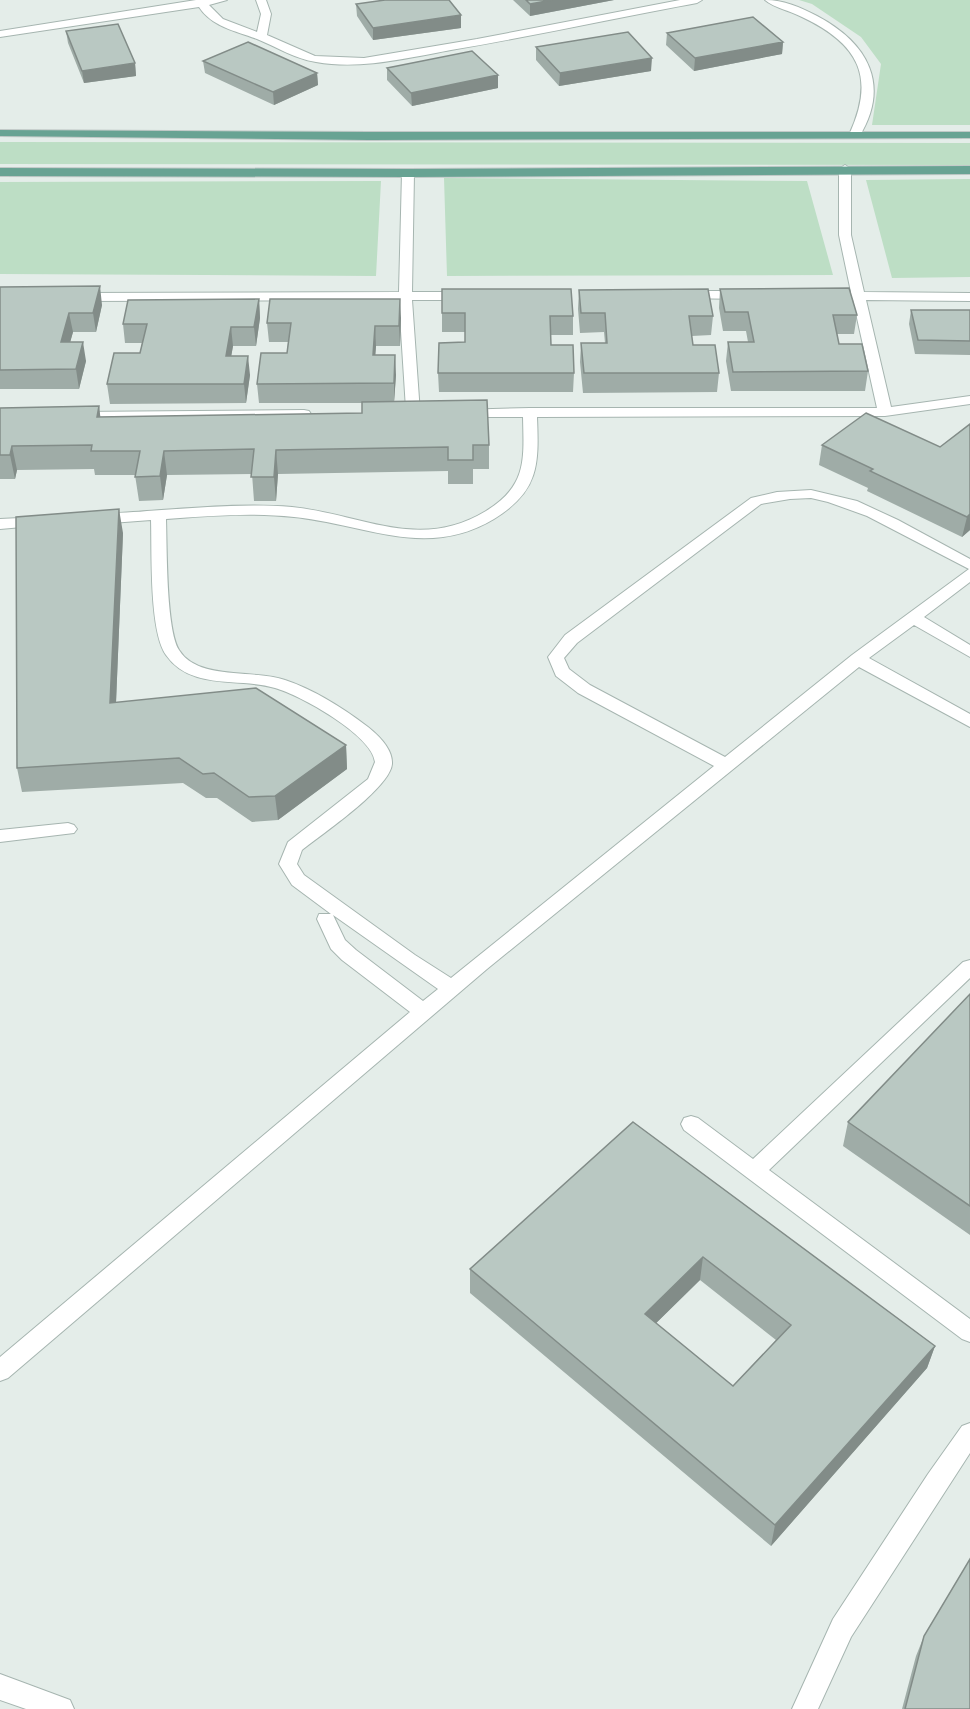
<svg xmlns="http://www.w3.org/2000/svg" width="970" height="1709" viewBox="0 0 970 1709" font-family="'Titillium Web',sans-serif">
<rect width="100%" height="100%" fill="#e4ede9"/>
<path fill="#bddec5" d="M799,0H970V125H872L881,64L861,37L812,4Z
M0,142L970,143V165L0,164Z
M444,178L807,181L833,275L447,276Z
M970,179V277L892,278L866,180Z
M381,181L376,276L0,274V182Z"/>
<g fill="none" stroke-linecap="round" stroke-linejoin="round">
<defs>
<path id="minor" d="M196,0H227L209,5L223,19L257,32L261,14L256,0H266L271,14L267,35L315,56L364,58L477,39L680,0H702L697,3C615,18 534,36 451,50C407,58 361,70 316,62C295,59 277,47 257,39C236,31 212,27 199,7L0,37V31Z
M765,0C784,0 800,7 817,16C868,43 891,85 859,137L855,138L849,135C876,77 859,44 802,17C791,11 774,8 765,0Z
M845,165L851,169V235L864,292L970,293V301L866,300L891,407L970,396V404L885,416L537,417C539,465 539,491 494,519C426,560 365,524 294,517C252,512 208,516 166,519C167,547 166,629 179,650C198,681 255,669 285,680C315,690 343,708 368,727C378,735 393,749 392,764C390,788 322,834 302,850L297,864L304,875L415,955L451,978L714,766L578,693L556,676L548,657L565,635L751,498L777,492L811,490L857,501L898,520L970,559V582L924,617L970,645V657L914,625L869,658L970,714V727L859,667L487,969L8,1378L0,1381V1357L410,1012L342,960L331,949L317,919L319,914H331L292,885L279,864L288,842L368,779L375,762C372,735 300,695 275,688C239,677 191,691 166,655C149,631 152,551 151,520L98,524L93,522L90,519L93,516C110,512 129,513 147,511C195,508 244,503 292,507C362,514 419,552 486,511C527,486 524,460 523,417H463L458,416L456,413L458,410L530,408H877L853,300H827L820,296L827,292H851L839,235V169ZM811,498L828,502L867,516L969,569L852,655L725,757L590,685L569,669L564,658L577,643L761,504L790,499ZM333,915L438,989L423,1001L356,950L345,940Z
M408,169L414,173L412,292H466L473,296L466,300H412L420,413L418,416L401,417L394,413L396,410L406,409L399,300L77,301L70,297L77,293L399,292L402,173Z
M686,291H742L749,295L742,299L681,298L679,295L681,292Z
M304,410L309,411L311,414L309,417L77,420L70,416L77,412Z
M40,517L45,519L48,522L45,525L0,529V519Z
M68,823L74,825L77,829L74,833L0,842V830Z
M970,960V978L769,1170L970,1319V1342L962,1339L684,1130L681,1124L684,1118L691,1116L698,1118L753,1159L963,962Z
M970,1423V1453L851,1637L818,1709H792L833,1619L928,1474L962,1426Z
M0,1674L70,1700L74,1709H26L0,1700Z"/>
<path id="major" d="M0,130L369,132H970V138L369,140L0,136Z
M970,166V174L408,177L0,176V168L408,169Z"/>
</defs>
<use href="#minor" stroke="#a6b5b0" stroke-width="2"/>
<use href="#major" stroke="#c1c9c7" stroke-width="2"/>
<use href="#minor" fill="#fff" fill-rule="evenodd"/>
<use href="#major" fill="#68a393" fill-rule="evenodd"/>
</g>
<path fill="#9faca7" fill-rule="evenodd" d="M513,0H614L530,16Z
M356,4L461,28L373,40L357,16Z
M66,31L135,63L136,76L84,83L68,43Z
M667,33L783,42L782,54L694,71L666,45Z
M536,47L651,71L559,86L536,60Z
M203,61L317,73L318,85L274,105L205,73Z
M387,68L498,75V88L412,106L387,80Z
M0,287L102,305L96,332H73L70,342L86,361L79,389H0Z
M442,289L573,316V335H550L551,345L574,373L573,392H439L438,373L465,342V332H442Z
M720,289L857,315L854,334H837L839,344L868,371L865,391H731L726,361L728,342H748L746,331H723L719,308Z
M579,290L713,316L711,335L692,336L693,345L719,373L717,392L583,393L580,362L581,343H605L604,332L580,333L578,309Z
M259,299L260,318L256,346H233L231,356L250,375L246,403L110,404L107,384L140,353L142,343H125L123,324Z
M911,310H970V355L915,354L909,324Z
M401,318L400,346H376L375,355L396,375L394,401L489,445V469H473V484H448V471L278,474L276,501H254L252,474L167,475L163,500L139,501L135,475H95L94,469L17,470L15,479H0V408L99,406L100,417L362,413V403H259L257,384L287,353L288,342H269L267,323Z
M970,424V530L962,537L867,491L868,488L819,465L822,445L940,447Z
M123,533L116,702L346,745L347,769L278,820L252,822L217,798H206L183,783L22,792L17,768Z
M970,994V1235L843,1146L848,1122Z
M633,1122L935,1346L927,1368L771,1546L470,1293V1269ZM700,1280L776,1340L733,1386L656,1323Z
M924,1636L970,1709H902L916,1656Z"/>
<path fill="#828c88" d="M552,0H614L530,16V4Z
M461,15V28L373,40V28Z
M783,42L782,54L694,71L695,58Z
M652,58L651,71L559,86L560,73Z
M135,63L136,76L84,83L82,71Z
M317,73L318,85L274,105L273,92Z
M498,75V88L412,106L411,93Z
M100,286L102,305L96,332L93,313Z
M259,299L260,318L256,346L254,327Z
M400,299L401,318L400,346L399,326Z
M69,313L73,332L65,361L61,342Z
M375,326L376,346L374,375L373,355Z
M231,327L233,346L228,375L226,356Z
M83,342L86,361L79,389L76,369Z
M395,355L396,375L394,403V383Z
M248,356L250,375L246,403L244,384Z
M99,406L102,430L97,417Z
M12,446L17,470L15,479L10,455Z
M276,450L278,474L276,501L274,477Z
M164,451L167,475L163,500L160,476Z
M119,509L123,533L115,727L110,703Z
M970,514V530L962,537L967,517Z
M346,745L347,769L278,820L275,796Z
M703,1257L700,1280L642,1337L645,1314Z
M935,1346L927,1368L771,1546L775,1525Z"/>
<path fill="#b9c8c2" stroke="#828c88" stroke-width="1.5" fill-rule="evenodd" d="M385,0H449L461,15L373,28L356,4Z
M526,0H552L530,4Z
M753,17L783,42L695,58L667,33Z
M118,24L135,63L82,71L66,31Z
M628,32L652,58L560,73L536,47Z
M248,42L317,73L273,92L203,61Z
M472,51L498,75L411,93L387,68Z
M100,286L93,313H69L61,342H83L76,369L0,370V287Z
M849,288L857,315H833L839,344H862L868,371L733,372L728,342H754L748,312H725L720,289Z
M442,289H571L573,316H550L551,345H573L574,373H438L439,343L465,342V313H442Z
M708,289L713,316H689L693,345H715L719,373H584L581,343H607L605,313H581L579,290Z
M259,299L254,327H231L226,356H248L244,384H107L114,353H140L147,324H123L128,300Z
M270,299H400L399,326H375L373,355H395L394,383L257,384L261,353H287L291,323H267Z
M911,310H970V341L918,340Z
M487,400L489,445H473V460H448V447L276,450L274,477H251L254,449L164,451L160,476L135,477L140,451H91L92,445L12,446L10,455H0V408L99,406L97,417L362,413V402Z
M866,413L940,447L970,424V514L967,517L870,471L873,469L822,445Z
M119,509L110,703L256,688L346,745L275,796L249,797L214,773L203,774L179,758L17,768L16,517Z
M970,994V1206L848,1122Z
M633,1122L935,1346L775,1525L470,1269ZM703,1257L791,1325L733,1386L645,1314Z
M970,1559V1709H905L924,1636Z"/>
</svg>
